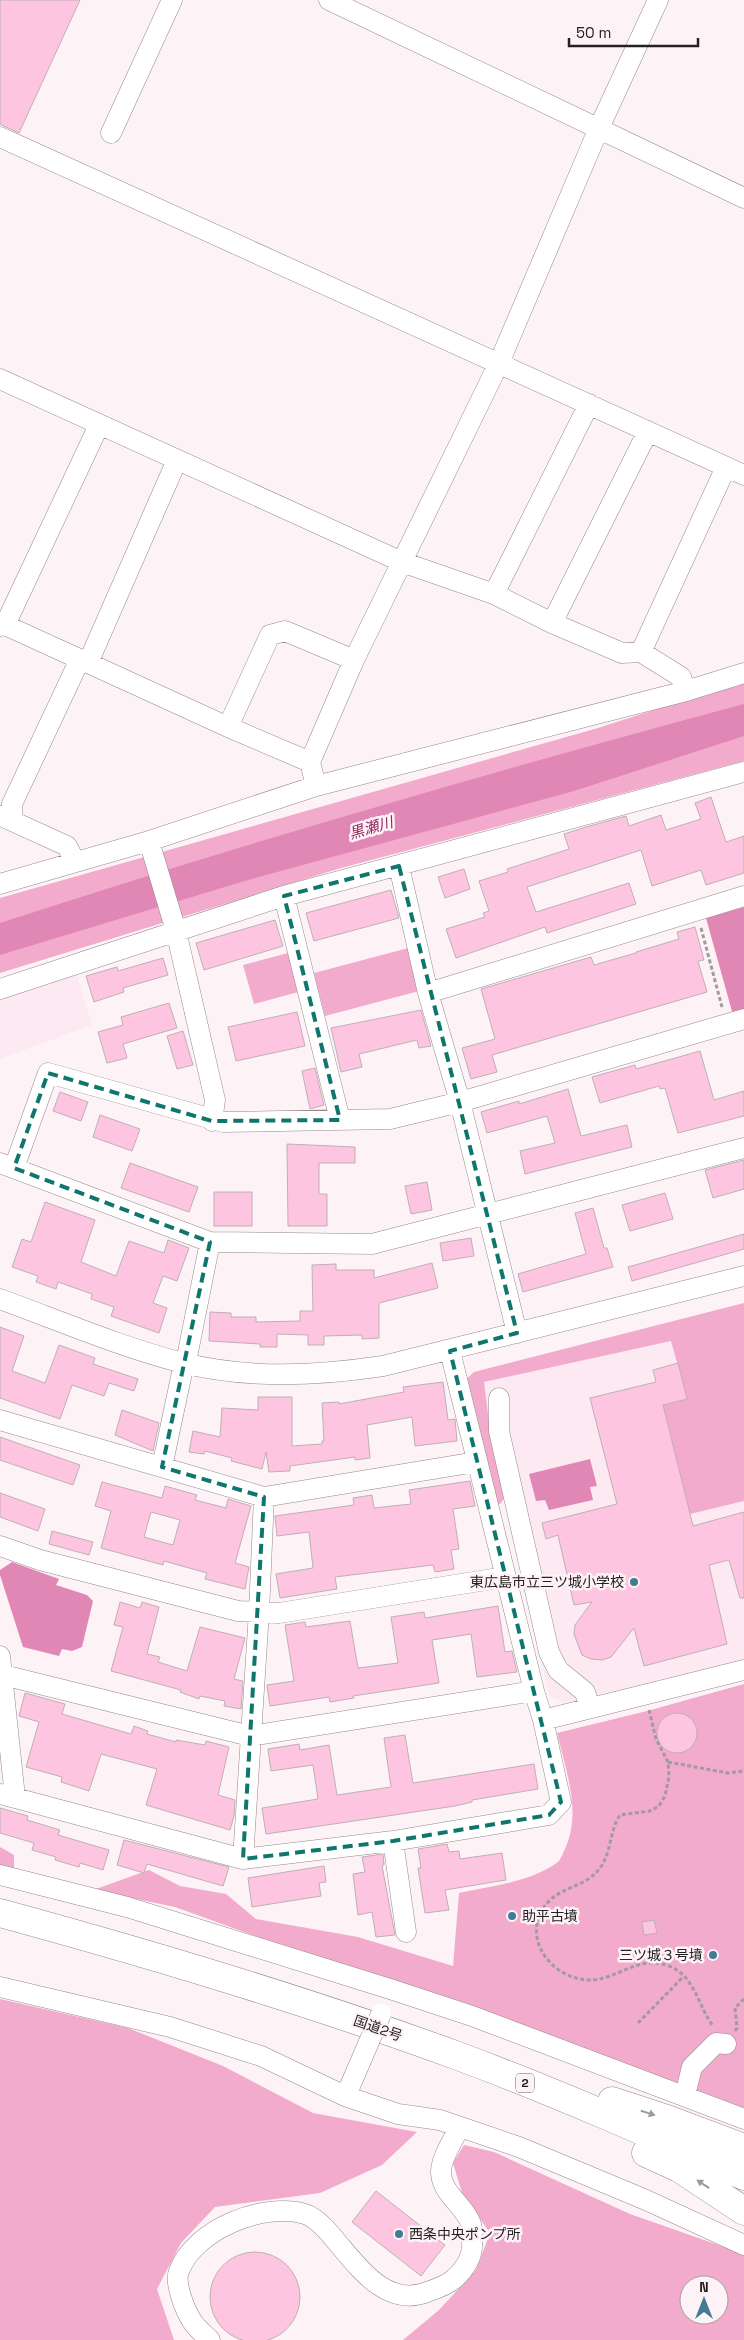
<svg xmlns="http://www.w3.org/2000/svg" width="744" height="2340" viewBox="0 0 744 2340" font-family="'Space Grotesk','Noto Sans JP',sans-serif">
<rect width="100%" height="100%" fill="#fdf3f7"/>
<path fill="#fde9f2" d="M75,970L92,1025L0,1059V994Z
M744,1319V1659L564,1703L549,1695L506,1506L489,1422L484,1382Z"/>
<path fill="#f2aacd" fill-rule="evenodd" d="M744,681V761L341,868L0,973V898L598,728Z
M412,947L423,990L325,1016L314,973Z
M292,952L302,991L254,1004L243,965Z
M744,1303V1501L690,1514L663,1405L687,1399L671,1341L484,1382L489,1422L504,1499L500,1504L495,1503L464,1381L474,1372Z
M744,1684V2113L175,1907L93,1890L149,1870L180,1886L226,1894L256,1919L358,1937L453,1966L459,1893C491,1886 531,1882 558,1862C561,1859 563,1853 565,1849C582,1812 566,1771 557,1733L647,1711Z
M0,1847L14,1855V1872L0,1869Z
M0,1999L128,2028L223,2066L313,2113L417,2132L382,2165L320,2193L215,2207L181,2243L157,2289L174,2340H0Z
M464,2145L494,2152L630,2214L744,2254V2340H403L439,2310L476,2270L490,2233L462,2193L453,2163ZM689,2285H719V2315H689Z"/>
<path fill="#e187b5" d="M744,704V736L574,791L248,880L0,955V923C246,843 494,771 744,704Z
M744,907V1012L733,1015L706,918Z
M590,1459L597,1486L590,1487L593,1500L549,1510L545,1500L536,1501L529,1474Z
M12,1562L59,1579L56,1585L87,1595L93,1601L82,1647L72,1651L62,1649L59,1656L23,1647L0,1575V1570Z"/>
<path fill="#fec5e0" stroke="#bfafb6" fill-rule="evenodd" d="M0,0H80L19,133L0,124Z
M711,797L726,842L744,836V873L706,885L701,870L652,886L641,850L527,887L536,912L629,883L636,904L547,933L545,927L456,958L446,929L485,917L483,913L489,911L479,881L508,872L507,869L569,849L564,834L586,827L626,816L629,826L661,815L666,830L701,819L695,803Z
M464,869L470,889L445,898L438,877Z
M391,890L399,918L314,941L306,913Z
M275,920L283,946L204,970L196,943Z
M695,927L704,960L698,961L707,992L492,1055L497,1072L471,1079L462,1048L495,1039L481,989L591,957L594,965L636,953V952L679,939L677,932Z
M163,958L168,975L123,988L124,992L94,1002L86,976L117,967L118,971Z
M169,1003L177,1028L123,1044L127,1058L107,1063L98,1032L123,1025L121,1017Z
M421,1010L431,1046L419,1048L417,1040L359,1054L362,1067L341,1072L331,1028Z
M297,1012L305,1046L236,1061L228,1027Z
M183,1031L193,1065L177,1069L167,1036Z
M700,1051L714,1100L744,1091V1116L678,1133L665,1088L660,1089L659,1086L600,1103L592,1077L635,1065L636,1069Z
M315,1068L324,1105L310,1109L302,1071Z
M568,1089L581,1136L627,1125L632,1147L525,1174L520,1151L555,1143L547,1116L487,1133L481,1112L519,1101V1104Z
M60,1092L88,1102L81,1121L53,1111Z
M100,1115L140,1129L132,1151L93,1137Z
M287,1144L355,1147V1163H319V1194H327V1226H288Z
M744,1160V1189L713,1198L705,1170Z
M130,1163L198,1187L189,1212L121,1188Z
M427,1182L432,1210L411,1214L405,1186Z
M214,1192H252V1226H214Z
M665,1193L673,1219L630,1231L622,1205Z
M45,1202L95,1220L81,1262L116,1276L129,1241L164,1253L168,1240L189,1248L177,1281L163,1276L153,1303L167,1308L159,1333L111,1316L114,1307L91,1299L92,1294L58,1282L56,1289L36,1282L38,1276L12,1267L22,1239L31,1242Z
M593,1208L604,1248H607L613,1267L523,1292L518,1274L586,1254L575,1213Z
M744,1234V1249L632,1281L628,1267Z
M471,1238L474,1256L443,1261L440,1243Z
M432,1263L438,1288L379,1303V1338L362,1339V1335L324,1336V1345H308V1335L277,1334V1347H260V1344L209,1341L210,1312L231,1313V1317H256V1322L300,1321V1311H313L312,1265L336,1264V1270H374V1278Z
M0,1327L24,1336L12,1371L45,1383L59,1345L95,1358L93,1364L138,1379L134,1391L109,1383L104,1396L72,1385L60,1419L0,1398Z
M678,1363L687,1399L663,1405L693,1526L744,1512V1598H740L729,1560L709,1565L727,1644L644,1666L634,1628L611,1657L602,1660L591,1659L582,1655L574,1634L575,1625L592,1602L574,1605L558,1535L546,1539L542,1523L617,1504L590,1398L656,1382L653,1370Z
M443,1382L448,1420L455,1419L457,1441L415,1446L412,1417L367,1425L370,1458L355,1460V1457L290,1466V1471L269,1472L266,1452L262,1469L231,1461L232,1458L205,1451L204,1454L189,1452L193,1431L220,1437L222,1408L258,1410V1397H292V1446L322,1444V1441H324L322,1403L339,1402V1404L404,1392L403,1387Z
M122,1410L159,1423L153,1451L115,1435Z
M0,1437L80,1465L73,1485L0,1460Z
M470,1481L475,1506L453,1509L459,1549L451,1550L454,1569L435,1572L433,1565L335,1577L337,1589L280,1598L276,1574L313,1568L309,1532L277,1536L275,1516L354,1505L353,1498L372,1495L374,1508L411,1504L409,1490Z
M102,1482L162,1498L165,1486L197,1495L195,1500L226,1508L228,1499L251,1506L235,1563L249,1567L245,1589L205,1579L207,1573L164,1561L163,1565L101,1548L111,1511L95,1506ZM151,1512L180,1520L173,1545L144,1537Z
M0,1493L45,1509L38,1531L0,1517Z
M52,1531L93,1542L89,1555L49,1544Z
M120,1602L140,1608L142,1602L159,1607L147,1654L160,1657L158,1662L187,1671L200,1627L245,1638L234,1679L243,1681L241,1709L224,1706L225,1701L200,1696L199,1699L180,1692L181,1690L111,1671L123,1627L114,1625Z
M498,1606L505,1652L512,1651L517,1672L477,1677L471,1634L432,1640L439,1683L353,1696L354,1698L330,1702L329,1697L270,1706L267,1685L294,1681L285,1625L305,1622L306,1627L350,1621L358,1668L398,1663L391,1617L424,1612L425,1618Z
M25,1693L65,1704L62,1714L131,1734L134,1726L148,1731L147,1734L176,1742V1740L205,1745L206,1741L229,1747L218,1795L235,1800L234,1816L230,1830L146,1805L157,1769L101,1754L89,1791L61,1782L62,1777L26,1767L39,1722L19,1716Z
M657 1733a20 20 0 1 1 40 0a20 20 0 1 1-40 0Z
M405,1735L413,1783L534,1764L538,1789L472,1800V1802L455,1806L266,1834L262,1808L318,1799L313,1765L271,1771L268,1749L299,1744L300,1750L329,1745L337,1795L391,1787L384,1738Z
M0,1808L28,1816L27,1820L60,1830L58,1835L109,1850L103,1870L80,1863L79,1867L55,1860L56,1857L32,1850L34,1843L0,1833Z
M124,1840L229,1867L223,1886L147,1864L144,1873L117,1865Z
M447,1844L449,1852L459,1851L460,1859L502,1853L506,1880L445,1890L449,1910L425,1913L418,1868H421L418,1849Z
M383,1854L384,1865L382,1866L395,1935L376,1937L372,1912L358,1915L353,1874L365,1872L362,1857Z
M324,1866L326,1882L319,1883L321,1896L252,1907L248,1878Z
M654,1920L657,1933L644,1935L642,1922Z
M376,2191L445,2245L421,2276L352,2222Z
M210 2297a45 45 0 1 1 90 0a45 45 0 1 1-90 0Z"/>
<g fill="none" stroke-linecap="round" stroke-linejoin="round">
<defs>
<path id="minor" d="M329,0L744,198
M111,133L172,0
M0,137L744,475
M0,379L402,562L494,594L552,623L622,653L641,652
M494,594L589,404
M552,623L648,431
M5,625L228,727L310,762
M0,626L5,625L99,425
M88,663L177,460
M686,691L681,677L641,652L726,467
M228,727L270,635L285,631L354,660
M316,786L310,762L354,660L499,363L599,128L658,0
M1,816L67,846L75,862
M12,820V804L80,659
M149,841L176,931L215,1100L212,1121
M399,866L428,993L460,1102L517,1333
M0,884L149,841L316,786L686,691L744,673
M284,896L340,1120
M0,989L284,896L744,772
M428,993L744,896
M0,1163L210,1242L372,1244L744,1148
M14,1168L48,1073L223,1122L390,1119L460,1102L744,1019
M0,1299C60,1321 121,1347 183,1363C249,1379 316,1376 383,1366L744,1276
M499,1398V1431L549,1652L558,1670L585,1692L590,1708
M0,1420L264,1497L476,1462
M162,1467L184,1363L188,1352L210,1242
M0,1546L40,1560L238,1611L279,1613L505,1577
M0,1656L15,1797
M3,1675L250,1736L534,1691
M543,1720L744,1670
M0,1794L243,1859L393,1841L549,1815L561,1802L543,1720L534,1691L450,1351
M393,1841L406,1932
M243,1859L259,1612L264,1497
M0,1875L127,1907L390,1989L472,2016L744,2119
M0,1987L170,2027L261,2056L345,2096L398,2114L440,2120L519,2147L646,2200L744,2245
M685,2095L692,2067L716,2043L726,2044
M210,2340C204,2334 196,2328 192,2321C185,2310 174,2283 179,2271C195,2229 263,2202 305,2214C317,2218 328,2231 336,2241C359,2268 387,2308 427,2292C436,2289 447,2285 454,2279C465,2269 473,2258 472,2243C472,2238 473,2229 471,2224C465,2206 441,2193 441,2172C441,2158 453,2140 460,2127"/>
<path id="highway" d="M0,1913C154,1955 308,2001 458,2056C555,2092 650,2134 744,2176
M612,2101L667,2119L744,2148
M646,2153L679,2168L744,2211"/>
</defs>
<use href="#minor" stroke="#96878d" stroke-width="21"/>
<use href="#highway" stroke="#96878d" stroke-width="29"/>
<path stroke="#a29a9d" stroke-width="3" stroke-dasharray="4 2.5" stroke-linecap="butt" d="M701,928L722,1007
M649,1710L656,1739L668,1762L669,1777L665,1796L659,1806L650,1811L620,1815C609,1831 612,1852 600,1868C584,1890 555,1885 541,1912C524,1946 558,1982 593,1980C621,1977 639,1955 669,1966C695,1976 698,2006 713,2026
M668,1762L728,1773L744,1771
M638,2023L683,1977
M735,2031L737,2028L735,2008L744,1999"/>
<use href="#minor" stroke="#fff" stroke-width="20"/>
<use href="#highway" stroke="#fff" stroke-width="28"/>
<defs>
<path id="minor-bridge" d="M350,2086L381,2014"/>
</defs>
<use href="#minor-bridge" stroke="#96878d" stroke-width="21" stroke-linecap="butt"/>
<use href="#minor-bridge" stroke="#fff" stroke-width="20"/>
</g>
<defs><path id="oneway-solid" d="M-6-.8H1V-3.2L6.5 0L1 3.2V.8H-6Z" transform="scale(1.25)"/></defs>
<g fill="#9d9b9c">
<use href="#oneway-solid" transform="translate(648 2113) rotate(18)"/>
<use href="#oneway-solid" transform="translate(703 2184) rotate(-146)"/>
</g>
<path fill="none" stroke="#0f766e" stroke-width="4" stroke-dasharray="10 6" stroke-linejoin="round" d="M399,866L517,1333L450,1351L561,1802L549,1815L393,1841L243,1859L264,1497L162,1467L210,1242L14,1168L48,1073L212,1121L340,1120L284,896Z"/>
<g fill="#417b94" stroke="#fdf3f7" stroke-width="2">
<circle cx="634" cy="1582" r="5"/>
<circle cx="512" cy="1916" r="5"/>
<circle cx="713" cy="1955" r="5"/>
<circle cx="399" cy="2234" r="5"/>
</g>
<g text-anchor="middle" stroke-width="5" stroke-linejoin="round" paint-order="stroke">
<rect fill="#fdf3f7" stroke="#665f62" stroke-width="1" x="516" y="2073.5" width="18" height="19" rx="4"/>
<g font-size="12" font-weight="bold" fill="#262022">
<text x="525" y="2087">2</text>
</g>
<g font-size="14" fill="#262022" stroke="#fdf3f7" text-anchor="end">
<text x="624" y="1587">東広島市立三ツ城小学校</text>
<text x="522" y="1921" text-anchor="start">助平古墳</text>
<text x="703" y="1960">三ツ城３号墳</text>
<text x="409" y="2239" text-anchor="start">西条中央ポンプ所</text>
</g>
<g font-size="14" fill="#262022" stroke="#fdf3f7">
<text transform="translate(378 2028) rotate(19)" y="5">国道2号</text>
</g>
<g font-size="15" font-style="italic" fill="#8f2563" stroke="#fdf3f7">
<text transform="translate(371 828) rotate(-16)" y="5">黒瀬川</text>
</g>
</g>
<g transform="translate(704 2300)"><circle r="24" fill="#fdf3f7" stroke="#a79fa2"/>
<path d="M0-4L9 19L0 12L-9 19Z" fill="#417b94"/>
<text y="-8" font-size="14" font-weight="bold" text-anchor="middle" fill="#262022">N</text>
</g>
<path d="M569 38v8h129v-8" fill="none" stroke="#262022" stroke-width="2.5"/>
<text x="576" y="38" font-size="15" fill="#262022" stroke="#fdf3f7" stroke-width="4" paint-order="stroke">50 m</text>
</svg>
